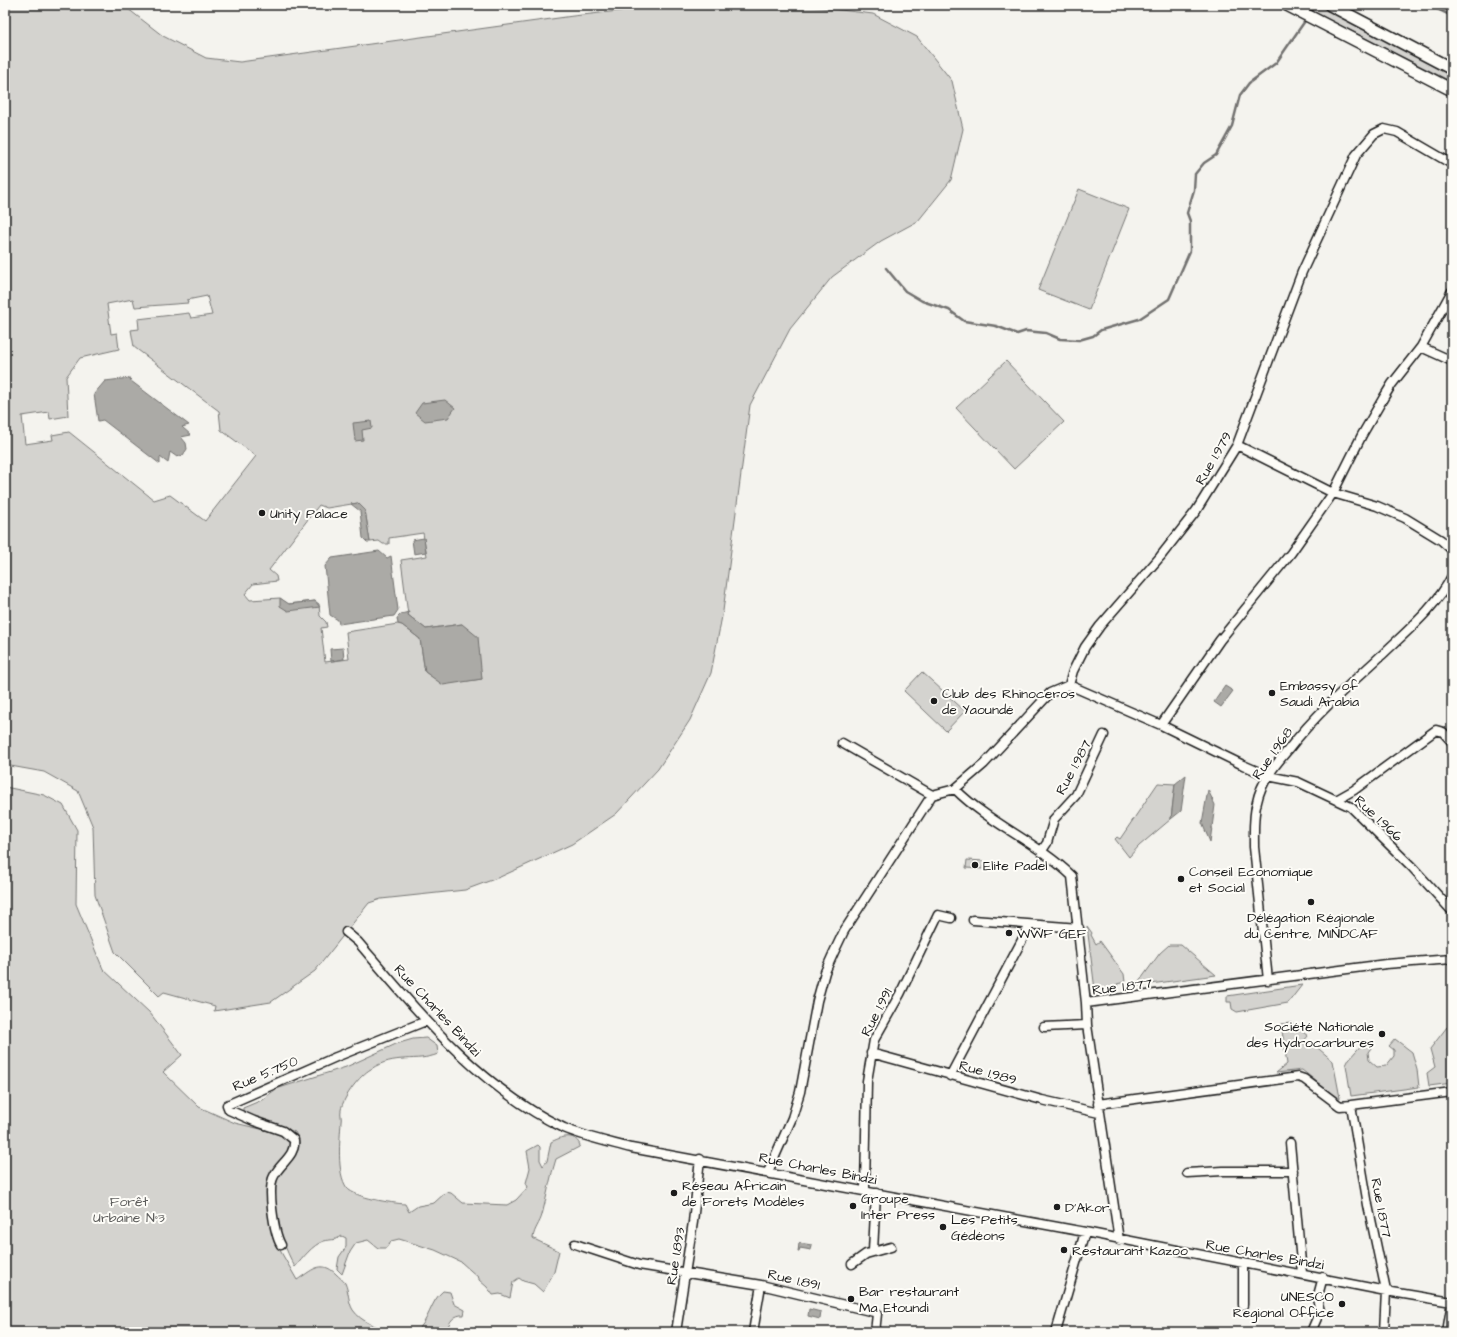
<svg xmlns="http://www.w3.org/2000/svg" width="1457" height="1337" viewBox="0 0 1457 1337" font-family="'Architects Daughter',sans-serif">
<rect width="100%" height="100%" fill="#f4f3ee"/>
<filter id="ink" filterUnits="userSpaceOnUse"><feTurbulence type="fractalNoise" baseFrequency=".025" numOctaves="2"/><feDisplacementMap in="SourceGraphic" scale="8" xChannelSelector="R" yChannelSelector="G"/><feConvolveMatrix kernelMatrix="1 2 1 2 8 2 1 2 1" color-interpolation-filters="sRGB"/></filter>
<g filter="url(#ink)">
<path fill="#d4d3cf" stroke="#787876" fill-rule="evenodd" d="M5,5H123L163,36L206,58L240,62L573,16L674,5H800L873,14L917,37L952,81L963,129L951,180L918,221L881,241L832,277L790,329L750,405L723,611L711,673L690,720L658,769L616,814L572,844L500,877L465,890L381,899L369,903L315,971L271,1002L214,1011L215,1006L164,992L159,996L115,952L95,895L93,827L78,791L44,772L5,765ZM207,296L212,315L191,318L189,313L138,319L139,329L131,330L134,347L219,411L221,430L256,456L205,521L170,495L154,500L69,432L52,435L53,440L25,444L22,416L49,412L50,419L68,416L66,377L80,358L119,349L117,333L111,334L107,304L133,299L135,307L188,303L187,300ZM358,503L365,510L370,542L379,541L383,544H389V538L423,533L427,556L401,560L408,615L426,629L462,624L482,679L443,684L425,672L420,639L402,625L398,624L346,632L349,659L325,662L321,628L327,627L326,622L320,616L319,604L315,601L288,604L280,598L250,600L245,594L253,584L277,581L276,576L269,570L319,505L327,508Z
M1300,5H1320L1452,73V82Z
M1079,189L1129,209L1089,310L1038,290Z
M1006,361L1064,422L1014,469L956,408Z
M922,672L965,711L946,731L904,691Z
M1158,783L1175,784L1171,819L1139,846L1129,857L1115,839L1117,837L1120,839Z
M5,787L44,795L63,805L77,830L76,904L103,969L150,1013L182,1055L163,1072L199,1107L235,1123L282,1134L288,1138L290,1145L287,1152L272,1172L267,1189L273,1238L297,1280C311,1271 321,1259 336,1274C339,1277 343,1280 345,1283C349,1292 348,1302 353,1310C362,1323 378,1327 392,1332H5Z
M967,860L984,861L983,869L966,868Z
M1087,926L1092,933L1091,935L1096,944L1100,941L1124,974L1125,982L1117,984L1118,987L1095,990Z
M1169,945H1181L1216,975L1136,986L1160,953Z
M1302,985L1288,1003L1237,1012L1232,1009L1231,1002H1227V996Z
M1291,1023L1308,1036L1303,1042L1308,1047L1312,1043L1333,1061L1340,1098H1337L1302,1070L1276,1073L1287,1064L1281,1024Z
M1447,1027L1450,1030L1452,1028V1083L1429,1086L1427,1073L1435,1067L1430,1049Z
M426,1038L437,1046L438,1054C416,1063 395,1053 371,1069C360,1075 343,1097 341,1110C340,1114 342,1118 341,1122C340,1139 336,1173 347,1188C355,1198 392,1203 405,1204L409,1212L418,1206L434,1203L446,1192L451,1193L463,1203L507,1205L516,1200L528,1187L526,1183L530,1168L527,1151L538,1145L540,1147V1160L543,1166L547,1161L551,1142C561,1137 574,1132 580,1145L579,1147L556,1159C550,1177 547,1196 542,1215C540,1223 534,1229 533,1238L536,1240L559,1251L554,1272L543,1292L534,1284L523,1281L519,1278L513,1282L510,1298L500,1294L493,1295L487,1287L479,1280V1278L461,1262L435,1250L399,1239L391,1241L386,1248H378L368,1240L356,1243L350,1252L342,1274L337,1269L339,1257L346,1247V1238L342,1236C334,1241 332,1239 324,1241C312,1245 303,1258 295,1267C282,1244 273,1214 275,1187C276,1164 311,1157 295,1132L243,1113V1108L262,1100L276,1089L346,1067L396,1044L413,1039Z
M1395,1039L1412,1052L1417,1069L1419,1087L1351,1096L1346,1065L1349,1059L1364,1042L1371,1048L1368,1052L1369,1060L1377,1067L1386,1066L1394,1056V1050L1389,1046Z
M443,1291L450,1292L454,1304L465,1310L464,1315C454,1314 449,1322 447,1330L449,1332H415C429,1323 430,1301 443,1291Z"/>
<path fill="#abaaa6" stroke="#72716f" d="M130,378L131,381L189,425L182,427L191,435L181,437L186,443L187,449L183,455L177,457L170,452L168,463L160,457V464L103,420L98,421L94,394L105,381Z
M445,400L455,408L448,418L425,421L415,413L422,403Z
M371,421L372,428L362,430L363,440L355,441L353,423Z
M358,503L365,510L370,542H367L363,538L360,511L351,504Z
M424,538L426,552L414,554L412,540Z
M379,551L387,558L391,556L398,610L394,616L339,624L338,620L330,615L325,566L332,558Z
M280,598L289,604L315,601L320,607L288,611L280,606Z
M409,612L408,615L426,629L462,624L478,637L482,679L443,685L425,672L420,639L402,625L398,624L397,618L401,614Z
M343,648L344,659L331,661L330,649Z
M1225,686L1233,691L1221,707L1214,702Z
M1186,775L1181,811L1171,819L1175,784Z
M1208,790L1215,805L1210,842L1202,823Z
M799,1243L812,1245L811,1250L800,1248L799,1252H798Z
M809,1309L821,1312L820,1319L808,1316Z"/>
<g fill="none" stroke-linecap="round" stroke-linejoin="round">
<path stroke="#72716f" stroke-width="2.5" d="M1429,5L1452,16
M1311,13L1316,5
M886,268L905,291L922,301L949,310L964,321L996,326L1017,334L1026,331L1046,333L1060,339L1079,340L1093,336L1101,330L1139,319L1169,299L1190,251V221L1187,213L1194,190L1195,174L1204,163L1216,155L1232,126L1240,95L1249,83L1276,63L1307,18
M724,1332L725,1331"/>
<defs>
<path id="minor" d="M1421,347L1452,361
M1237,445L1333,493L1377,506L1405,518L1441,540L1452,550
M1069,685L1073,671L1085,647L1100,626L1160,557L1196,511L1237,445L1302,272L1356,155L1374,134L1384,129L1397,132L1452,164
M1161,725L1220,640L1291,553L1333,493L1362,435L1384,397L1392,384L1421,347L1452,291
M842,743L932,795
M955,789C990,824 1037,842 1072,876L1086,1003L1087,1025L1119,1240
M1338,799L1354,790L1436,730L1443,732L1452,742
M1041,852L1047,843L1054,819L1076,795L1104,735
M973,920L1079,928
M346,932L358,942C418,1012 478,1087 564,1128C585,1137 609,1142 631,1148L1085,1232L1386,1291L1452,1302
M1268,980L1254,847C1254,832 1253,816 1257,802C1261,782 1275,765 1288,750C1316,714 1350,684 1384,653C1408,630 1437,606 1452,576
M1086,1003L1386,964L1452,959
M1044,1027L1087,1025
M871,1053L1042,1100L1099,1113
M950,1076L1030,925
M1098,1104L1298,1077L1304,1079L1340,1106L1351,1105L1368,1205L1386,1291L1384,1332
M1351,1105L1452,1092
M1290,1143L1302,1273
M768,1172L792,1118L800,1092L817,1001L825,972L834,952L844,931L932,795L955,789L984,764L1050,693L1069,685L1161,725L1243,765L1268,776L1298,782L1351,807L1412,867L1452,911
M1187,1173L1223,1171H1293
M865,1190L867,1081L874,1040L900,994L938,915L951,918
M575,1244L639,1265L761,1285L874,1312L877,1314L875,1332
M281,1245C274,1233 267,1188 274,1176C280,1163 296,1156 294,1140L283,1131L254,1121L229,1110L227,1105L336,1057L426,1021
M873,1251L876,1193
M852,1264L866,1254L891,1247
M1243,1305V1263
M676,1332L693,1222L700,1159
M753,1332L761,1285
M1056,1332L1085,1232
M1311,1332L1320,1311L1317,1299L1323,1277
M1447,1332L1452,1302"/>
<path id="highway" d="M1287,5L1452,90
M1330,5L1452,69"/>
</defs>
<use href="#minor" stroke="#1c1c1c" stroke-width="11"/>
<use href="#highway" stroke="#1c1c1c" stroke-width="14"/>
<use href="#minor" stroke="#fdfcf7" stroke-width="8"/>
<use href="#highway" stroke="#fdfcf7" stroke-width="11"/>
</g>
</g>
<g fill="#1c1c1c" stroke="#fdfcf7" stroke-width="1.5">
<circle cx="262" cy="513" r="4"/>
<circle cx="1272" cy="693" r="4"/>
<circle cx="934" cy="701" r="4"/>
<circle cx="975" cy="865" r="4"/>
<circle cx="1181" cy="879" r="4"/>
<circle cx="1311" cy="902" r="4"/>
<circle cx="1009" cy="933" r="4"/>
<circle cx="1382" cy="1034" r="4"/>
<circle cx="674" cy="1193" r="4"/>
<circle cx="853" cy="1206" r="4"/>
<circle cx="1057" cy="1207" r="4"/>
<circle cx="943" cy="1227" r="4"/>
<circle cx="1064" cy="1250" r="4"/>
<circle cx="851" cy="1299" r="4"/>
<circle cx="1342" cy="1304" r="4"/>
</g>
<g text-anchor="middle" stroke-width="4" stroke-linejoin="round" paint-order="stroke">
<g font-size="14" fill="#1c1c1c" stroke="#fdfcf7">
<text transform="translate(1213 458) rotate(-60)" y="5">Rue 1.979</text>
<text transform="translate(1272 753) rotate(-55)" y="5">Rue 1.968</text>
<text transform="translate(1073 767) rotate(-62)" y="5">Rue 1.987</text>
<text transform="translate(1379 818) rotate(43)" y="5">Rue 1.966</text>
<text transform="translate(1122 986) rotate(-7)" y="5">Rue 1.877</text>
<text transform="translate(438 1010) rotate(47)" y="5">Rue Charles Bindzi</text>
<text transform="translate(876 1012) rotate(-63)" y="5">Rue 1.991</text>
<text transform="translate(988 1072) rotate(15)" y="5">Rue 1.989</text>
<text transform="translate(265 1073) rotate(-23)" y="5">Rue 5.750</text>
<text transform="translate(818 1168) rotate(11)" y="5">Rue Charles Bindzi</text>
<text transform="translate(1382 1208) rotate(79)" y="5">Rue 1.877</text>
<text transform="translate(1265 1254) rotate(10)" y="5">Rue Charles Bindzi</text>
<text transform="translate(675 1256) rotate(-81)" y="5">Rue 1.893</text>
<text transform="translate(794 1279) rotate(13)" y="5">Rue 1.891</text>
</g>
<g font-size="14" fill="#1c1c1c" stroke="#fdfcf7" text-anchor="start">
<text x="270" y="518">Unity Palace</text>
<text x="1280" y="690">Embassy of<tspan x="1280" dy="16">Saudi Arabia</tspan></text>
<text x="942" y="698">Club des Rhinoceros<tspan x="942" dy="16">de Yaoundé</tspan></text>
<text x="983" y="870">Elite Padel</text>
<text x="1189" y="876">Conseil Economique<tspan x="1189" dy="16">et Social</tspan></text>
<text x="1311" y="922" text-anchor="middle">Délégation Régionale<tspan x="1311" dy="16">du Centre, MINDCAF</tspan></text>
<text x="1017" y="938">WWF GEF</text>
<text x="1374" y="1031" text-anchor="end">Société Nationale<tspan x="1374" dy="16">des Hydrocarbures</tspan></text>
<text x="682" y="1190">Réseau Africain<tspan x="682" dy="16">de Forets Modèles</tspan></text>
<text x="861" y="1203">Groupe<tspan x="861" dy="16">Inter Press</tspan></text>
<text x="1065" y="1212">D'Akor</text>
<text x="951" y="1224">Les Petits<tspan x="951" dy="16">Gédéons</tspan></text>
<text x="1072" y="1255">Restaurant Kazoo</text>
<text x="859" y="1296">Bar restaurant<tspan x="859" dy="16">Ma Etoundi</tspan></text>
<text x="1334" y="1301" text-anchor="end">UNESCO<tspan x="1334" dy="16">Regional Office</tspan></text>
</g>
<g font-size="14" fill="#5c5c5b" stroke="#fdfcf7">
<text x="129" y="1206">Forêt<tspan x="129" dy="16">Urbaine N°3</tspan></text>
</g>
</g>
<rect width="1457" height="1337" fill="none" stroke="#fdfcf7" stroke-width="20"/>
<rect x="10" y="10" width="1437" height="1317" fill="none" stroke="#1c1c1c" stroke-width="1.5" filter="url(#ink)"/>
</svg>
